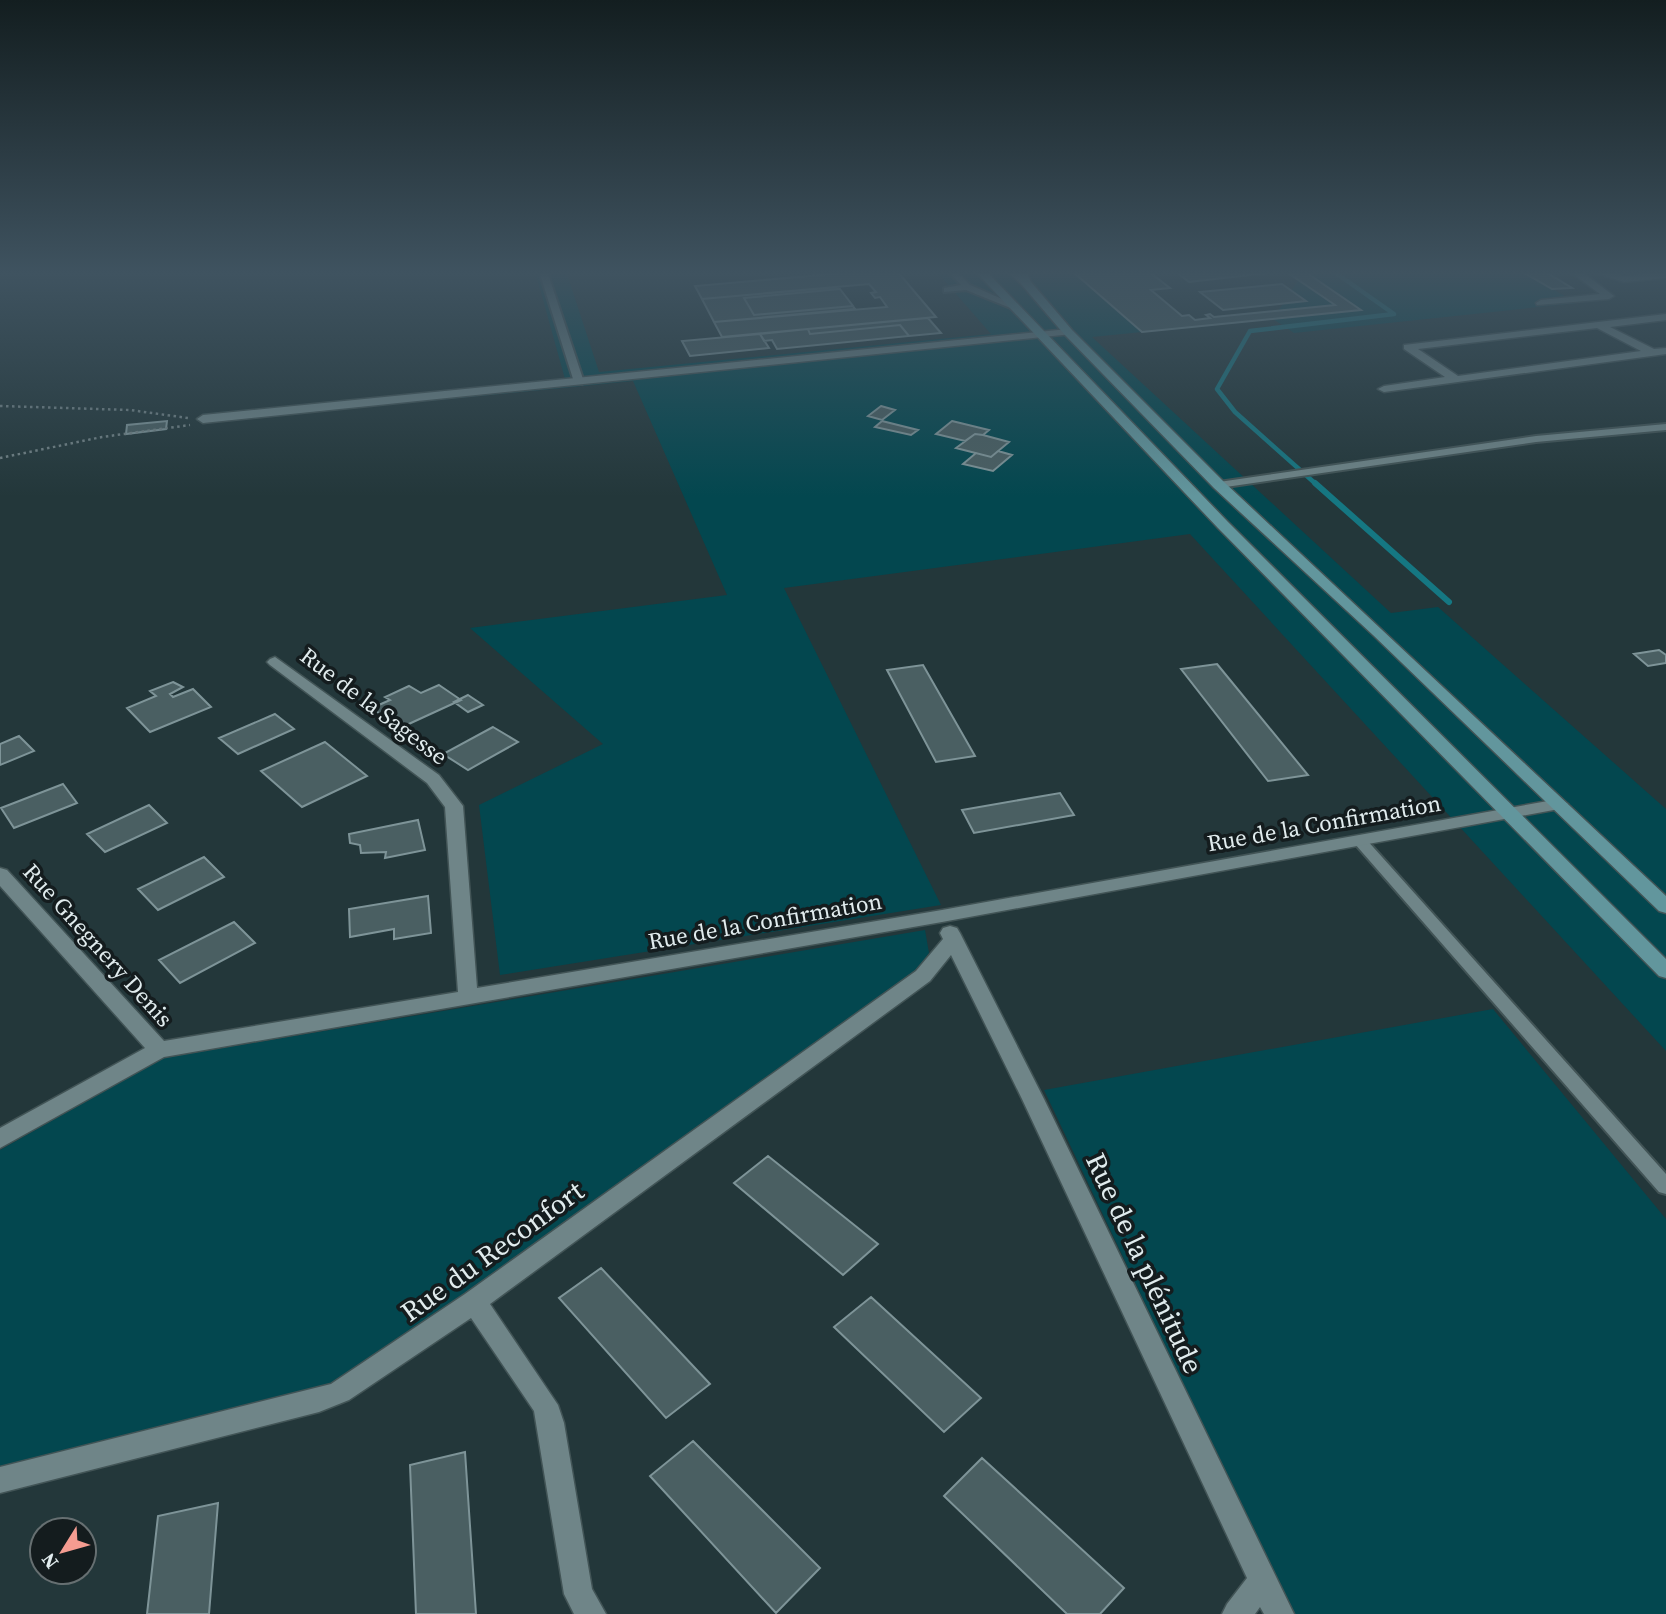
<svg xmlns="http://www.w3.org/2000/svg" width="1666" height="1614" viewBox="0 0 1666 1614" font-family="'Source Serif 4',serif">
<rect width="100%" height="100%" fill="#23373a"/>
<path fill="#03474f" d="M535,271H566L599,372L991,334L936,271H1072L1142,332L1092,337L1391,613L1438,607L1666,809V1051L1190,534L784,588L941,905L500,975L479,805L603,744L470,628L727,595L633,381L201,423L202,414L565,379Z
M1304,271H1521L1577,303L1294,333L1273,319Z
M925,930L929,953L916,971L332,1394L0,1479V1150L163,1058Z
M1493,1009L1666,1219V1614H1292L1044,1090Z"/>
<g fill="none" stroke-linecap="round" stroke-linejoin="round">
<path stroke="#157782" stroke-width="4.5" d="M1317,485L1235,412L1217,389L1250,331L1394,314L1333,271"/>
<path stroke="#157782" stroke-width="6" d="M1315,483L1449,602"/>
</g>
<path fill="#4a5f62" stroke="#7e9498" stroke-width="2" fill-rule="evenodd" d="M866,271H897L936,317L722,337L714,322L887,307L880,297L875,298L871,293L876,292L869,284L702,299L695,286Z
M1072,271H1304L1361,310L1142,332Z
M1148,271H1175L1189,282L1285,271L1335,305L1214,317L1210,314L1206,315L1210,318L1195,320L1189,315L1182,316L1151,290L1170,288ZM1282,284L1306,301L1223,310L1200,292Z
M1521,271H1544L1572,288L1552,289Z
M839,287L840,289L744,298L754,315L853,306L855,309L714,322L702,299Z
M840,289L853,306L754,315L744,298Z
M928,318L941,333L909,336L900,325L810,334L808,329Z
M900,325L909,336L777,349L772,340L764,341L760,334L808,329L810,334Z
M760,334L769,348L690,356L682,341Z
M881,406L895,410L882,420L868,416Z
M167,421L166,429L126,434L127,425Z
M882,421L918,430L911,435L875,427Z
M952,421L989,430L983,435L975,434L965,441L936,434Z
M975,434L983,435L1009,442L991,457L956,448Z
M998,451L1012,455L993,471L963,464L976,453L991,457Z
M1659,650L1666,655V663L1648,666L1634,654Z
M1217,664L1308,775L1268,781L1181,669Z
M923,665L975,756L936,762L887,670Z
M173,682L183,687L170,694L173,697L193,689L211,707L150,732L127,708L156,696L150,691Z
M439,685L461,700L400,728L372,708L390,700L385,697L409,686L421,693Z
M468,695L483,705L468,712L454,702Z
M275,714L294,729L238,754L219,738Z
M493,727L518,742L468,770L443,754Z
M19,736L34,751L0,765V744Z
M325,742L367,776L302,807L261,771Z
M63,784L77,803L14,828L1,808Z
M1060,793L1074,815L974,833L962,810Z
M149,805L167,823L105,852L87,834Z
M418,820L425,850L385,858L386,852L361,853L360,845L350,843L349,834Z
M204,857L224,877L158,910L138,889Z
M428,896L431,933L394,939V929L350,937L349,909Z
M234,922L255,943L180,983L159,960Z
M768,1156L878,1244L843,1275L734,1183Z
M601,1268L710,1384L666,1418L559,1298Z
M871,1297L981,1398L944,1432L834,1327Z
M693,1441L820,1568L776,1613L650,1476Z
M465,1452L476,1614H416L410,1465Z
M982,1458L1124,1588L1100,1614H1067L944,1496Z
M218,1503L209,1614H147L158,1516Z"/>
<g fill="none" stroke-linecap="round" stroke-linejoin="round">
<defs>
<path id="lane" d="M539,271H547L584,382L582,384L574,382Z
M948,271H956L970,285L1020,307L1013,309L966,290L944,292V288L961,285Z
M1666,424V430L1536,442L1219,488L1214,485L1219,482L1536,436Z
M1360,836L1365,838L1666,1174V1194L1659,1192L1355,844L1353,841L1355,838Z"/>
<path id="street" d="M1007,271H1018L1031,283L1022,285Z
M1569,271H1581L1614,296L1609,299L1537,305L1536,303L1541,300L1600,294Z
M1590,271H1607L1624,276L1666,272V278L1624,282Z
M1666,314V320L1610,327L1654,349L1666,348V354L1384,392L1378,389L1384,386L1445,377L1404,349V345ZM1597,328L1641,351L1458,376L1418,349Z
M1068,329L1073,332L1072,334L203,423L197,419L203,415Z
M275,657L439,775L463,806L477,988L942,910L1559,799L1568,804L1559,809L942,922L164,1057L0,1148V1128L145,1048L0,886V868L7,870L164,1041L458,992L445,807L427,783L270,665L267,662L270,659Z
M950,926L957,928L960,933L1044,1099L1294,1614H1264L1260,1607L1255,1614H1222L1227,1604L1247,1578L1022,1099L951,955L930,981L490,1304L558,1405L564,1423L592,1589L606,1614H574L564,1594L534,1411L471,1318L349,1400L319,1412L0,1493V1467L331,1384L465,1294L916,971L943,939L940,933L943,928Z"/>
<path id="secondary" d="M975,271H986L1228,522L1666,959V978L1659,976L1218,528Z
M1016,271H1026L1031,282L1072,330L1224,482L1666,896V913L1659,911L1373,635L1214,488L1064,334L1022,285Z"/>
</defs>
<use href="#lane" stroke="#425456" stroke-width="4"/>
<use href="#street" stroke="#425456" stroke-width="3"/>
<use href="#secondary" stroke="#425456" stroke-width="3"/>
<path stroke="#738386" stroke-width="2.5" stroke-dasharray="2.5 3.5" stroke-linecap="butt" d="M0,406L130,410L188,418
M0,458L102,437L190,425"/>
<use href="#lane" fill="#6f8588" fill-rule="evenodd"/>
<use href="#street" fill="#6f8588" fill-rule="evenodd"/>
<use href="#secondary" fill="#62969d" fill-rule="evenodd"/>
</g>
<linearGradient id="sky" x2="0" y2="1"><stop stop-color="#131e20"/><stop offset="0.55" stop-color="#3f5360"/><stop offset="1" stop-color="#3f5360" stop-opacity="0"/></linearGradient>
<rect width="1666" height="497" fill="url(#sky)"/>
<g text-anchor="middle" stroke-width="7" stroke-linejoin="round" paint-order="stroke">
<g font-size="23" fill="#e1ecee" stroke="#141c1e">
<text transform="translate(374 706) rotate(37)" y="8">Rue de la Sagesse</text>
<text transform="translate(1324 823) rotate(-10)" y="8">Rue de la Confirmation</text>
<text transform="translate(765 921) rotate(-10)" y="8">Rue de la Confirmation</text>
<text transform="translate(98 945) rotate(48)" y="8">Rue Gnegnery Denis</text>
</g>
<g font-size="28" fill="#e1ecee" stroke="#141c1e">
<text transform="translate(492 1251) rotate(-36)" y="10">Rue du Reconfort</text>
<text transform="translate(1145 1263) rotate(65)" y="10">Rue de la plénitude</text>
</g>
</g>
<g transform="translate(63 1551) rotate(233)"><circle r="33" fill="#141c1e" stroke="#666f71" stroke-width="2"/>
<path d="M0-5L12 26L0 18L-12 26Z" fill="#f59c91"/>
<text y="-10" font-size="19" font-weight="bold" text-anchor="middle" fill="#e1ecee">N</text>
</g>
</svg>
